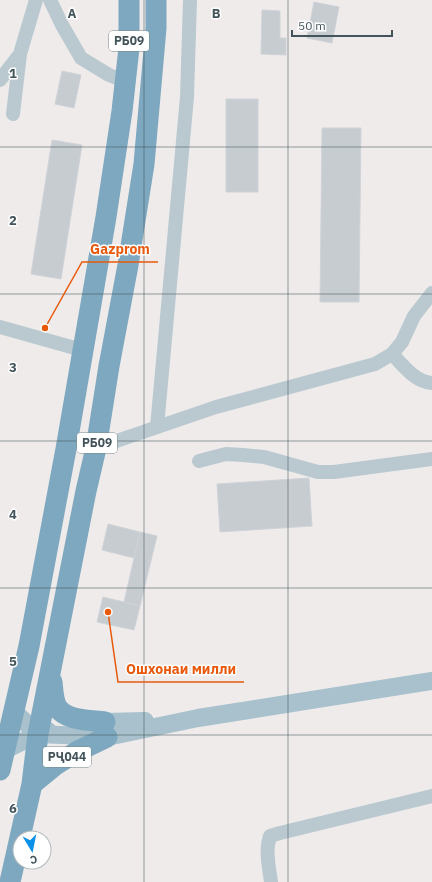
<svg xmlns="http://www.w3.org/2000/svg" width="432" height="882" viewBox="0 0 432 882" font-family="'IBM Plex Sans',sans-serif">
<rect width="100%" height="100%" fill="#efebeb"/>
<path fill="#c7ccd1" stroke="#cfd3d8" d="M314,2L339,7L332,43L307,38Z
M262,10L280,11V38H286V55L261,54Z
M62,71L81,75L74,108L55,104Z
M226,99H258V192H226Z
M322,128H361L359,302H320Z
M52,140L82,145L61,279L31,274Z
M309,478L312,526L220,532L217,484Z
M108,524L140,532L134,558L102,550Z
M140,532L157,536L140,606L124,602Z
M103,597L140,606L134,630L97,622Z"/>
<g fill="none" stroke-linecap="round" stroke-linejoin="round">
<path stroke="#bac9d0" stroke-width="14" d="M50,0L62,25L81,58L109,75L125,81
M0,80L20,54L36,0
M13,114L20,54
M0,327L82,350
M392,354C404,366 415,382 432,383
M157,427L187,97L190,0
M96,448L216,407L375,364L392,354L402,342L414,316L432,293
M199,461L226,454L243,455L264,457L318,472H334L432,459
M271,882C269,867 265,851 270,836L280,833L432,796"/>
<path stroke="#a8c1cd" stroke-width="18" d="M14,712L38,734L107,737L198,718L432,681
M91,724L105,722L145,721
M5,750L38,734L48,731"/>
<path stroke="#7ea8bf" stroke-width="21" d="M52,682C53,690 53,700 57,707C66,721 90,720 105,722
M0,770L29,646L66,449L106,217L122,111L129,48V0
M32,784L54,766L76,752L107,737
M10,882L32,784L38,734L86,491L96,448L109,366L128,265L144,164L156,28V0"/>
</g>
<path fill="none" stroke="#42535a" stroke-width="1" stroke-opacity="0.55" d="M144,0V882M288,0V882M0,147H432M0,294H432M0,441H432M0,588H432M0,735H432"/>
<g text-anchor="middle" stroke-width="3" stroke-linejoin="round" paint-order="stroke">
<g fill="#fff" stroke="#7b878c" stroke-width="1">
<rect x="109" y="31" width="40" height="20" rx="3"/>
<rect x="77" y="433" width="40" height="20" rx="3"/>
<rect x="43" y="747" width="48" height="20" rx="3"/>
</g>
<g font-size="12" font-weight="bold" fill="#42535a">
<text x="129" y="45">РБ09</text>
<text x="97" y="447">РБ09</text>
<text x="67" y="761">РҶ044</text>
</g>
</g>
<g font-size="13" text-anchor="middle" font-weight="bold" fill="#42535a" stroke="#fff" stroke-width="3" stroke-linejoin="round" paint-order="stroke">
<text x="72" y="18">A</text>
<text x="216" y="18">B</text>
<text x="13" y="78">1</text>
<text x="13" y="225">2</text>
<text x="13" y="372">3</text>
<text x="13" y="519">4</text>
<text x="13" y="666">5</text>
<text x="13" y="813">6</text>
</g>
<path fill="none" stroke="#e8590c" stroke-width="1.5" d="M45 328L82 262H158M108 612L118 682H244"/>
<g fill="#e8590c" stroke="#fff" stroke-width="1.5">
<circle cx="45" cy="328" r="4"/>
<circle cx="108" cy="612" r="4"/>
</g>
<g font-size="14" text-anchor="middle" font-weight="bold" fill="#e8590c" stroke="#fff" stroke-width="3" stroke-linejoin="round" paint-order="stroke">
<text x="120" y="254">Gazprom</text>
<text x="181" y="674">Ошхонаи милли</text>
</g>
<g transform="translate(32 850) rotate(170)"><circle r="19" fill="#ffffff" stroke="#b3babd"/>
<path d="M0-3L7 15L0 10L-7 15Z" fill="#0b90e9"/>
<text y="-6" font-size="11" font-weight="bold" text-anchor="middle" fill="#42535a">С</text>
</g>
<path d="M292 30v6h100v-6" fill="none" stroke="#42535a" stroke-width="2"/>
<text x="298" y="30" font-size="12" fill="#42535a" stroke="#ffffff" stroke-width="3" paint-order="stroke">50 m</text>
</svg>
